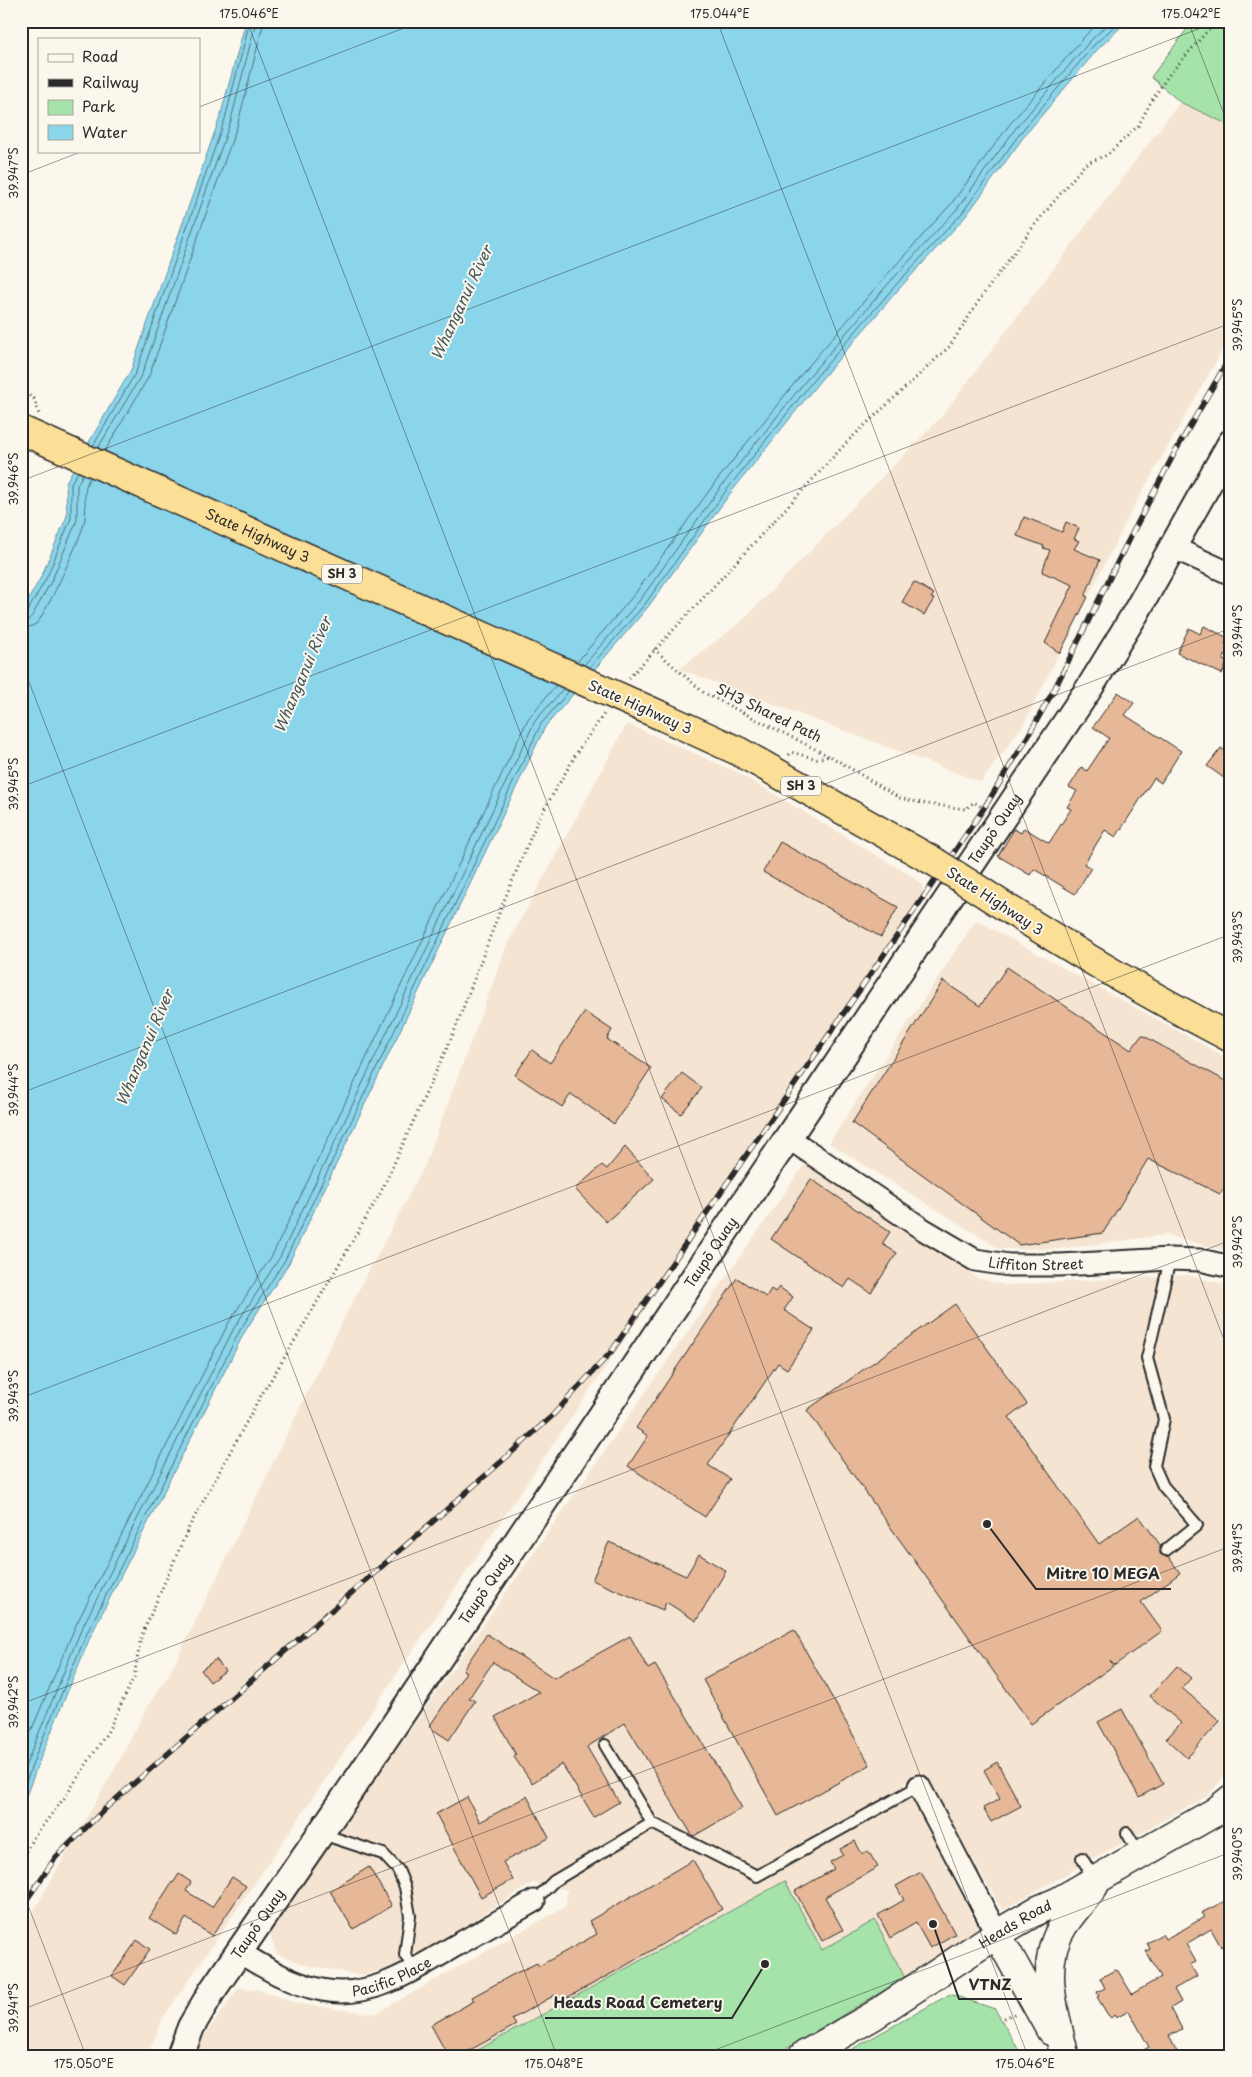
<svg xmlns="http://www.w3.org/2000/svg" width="1252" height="2077" viewBox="0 0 1252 2077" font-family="'Playpen Sans',sans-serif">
<rect width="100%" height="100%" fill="#fbf7ec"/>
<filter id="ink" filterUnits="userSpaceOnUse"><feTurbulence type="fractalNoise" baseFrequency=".02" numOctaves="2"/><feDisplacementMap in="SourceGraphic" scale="10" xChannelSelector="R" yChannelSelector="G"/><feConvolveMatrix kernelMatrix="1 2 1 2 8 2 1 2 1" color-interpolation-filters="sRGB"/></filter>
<g filter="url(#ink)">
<path fill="#f5e4d2" d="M1180,102L1231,126V335L1132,510L1023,725L981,782L679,669L742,621L941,417Z
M627,724L737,772L913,877L923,887V900L163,2018L147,2056H21V1933L114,1770L149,1704L170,1673L346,1314L425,1165L507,945Z
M976,920L1231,1060V1252L1165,1235L1058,1249H1000L829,1143Z
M807,1161L977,1278L1005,1285L1187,1275L1231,1286V1770L1207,1796L1002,1910L925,1776L904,1783L982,1935L905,1978L875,1920L822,1950L785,1881L467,2056H195L198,2045L239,1987L260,1990L299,2004L375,2014L566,1906L567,1890L533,1883L431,1947L384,1970L360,1975L309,1966L277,1954L269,1932Z"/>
<path fill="#a5e3aa" stroke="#68876a" d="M1193,21H1231V126L1180,102L1151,77Z
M785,1881L822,1950L875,1920L905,1978L774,2056H467Z
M950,1994L995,2009L1022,2056H840Z"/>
<path fill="#8bd5eb" stroke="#65919e" d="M246,21H1127L1098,49L1025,135L966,216L898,290L819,382L729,495L648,607L545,727L289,1263L244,1333L91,1635L42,1754L21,1809V613L42,575L67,516L66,482L131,370L220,117Z"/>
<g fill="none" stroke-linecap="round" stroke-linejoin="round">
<path stroke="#516f78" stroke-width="1" d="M93,446L136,372L225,119L250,21
M98,448L142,374L231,120L256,21
M105,451L149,376L238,123L264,21
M21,615L27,612L47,577L71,518V483L78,472
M21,621L28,620L32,616L52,580L77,520V485L83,474
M21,628C27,628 31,627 36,624C46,614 83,534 85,519C87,503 81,492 90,477
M577,662L634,595L714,484L805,370L884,278L951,204L1010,124L1084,37L1100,21
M584,665L640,600L720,488L811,374L889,283L957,209L1016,128L1090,41L1111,21
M590,667L645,604L725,492L815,378L894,287L962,213L1021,132L1094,45L1120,21
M21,1755L75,1627L228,1324L273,1254L528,719L556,685
M21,1777L81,1630L234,1328L280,1257L535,721L563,689
M21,1795L37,1752L87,1633L240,1330L285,1260L541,724L569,691"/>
</g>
<path fill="#e7b897" stroke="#2b2b2b" d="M1024,517L1062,532L1066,522L1079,528L1074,539L1079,541L1074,549L1100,560L1085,596L1088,597L1060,653L1045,643L1073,585L1042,572L1050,550L1043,548L1044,546L1017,536Z
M914,582L934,594L931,598L934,599L924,615L902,602Z
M1204,626L1228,638L1225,644L1230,646L1223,660L1227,662L1222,674L1177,653L1189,628L1200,634Z
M1118,692L1134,703L1125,715L1181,751L1161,783L1154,778L1116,837L1105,830L1084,864L1091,868L1075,894L1034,869L1030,875L998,856L1014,829L1021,833L1024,828L1049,843L1071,809L1067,807L1077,791L1069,787L1082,767L1087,771L1109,738L1093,727Z
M1221,748L1231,755V783L1207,766Z
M780,842L898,907L881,937L763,872Z
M1007,967L1131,1050L1142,1035L1231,1084V1177L1220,1194L1148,1159L1103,1233L1019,1245L852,1123L943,981L980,1006Z
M585,1012L612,1030L607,1039L651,1068L614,1124L571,1094L562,1107L515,1075L532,1050L550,1063Z
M682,1073L702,1088L681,1114L662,1099Z
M625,1147L654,1179L606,1222L575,1189L602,1165L607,1169Z
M811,1179L890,1232L882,1244L897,1253L871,1293L850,1279L844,1288L771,1239Z
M737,1278L766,1297L771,1289L775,1292L779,1287L793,1297L784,1310L814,1330L787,1369L778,1363L708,1465L730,1479L705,1517L628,1466L648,1436L636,1428Z
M955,1304L1027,1404L1009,1417L1099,1544L1139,1516L1161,1546L1160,1554L1168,1556L1180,1573L1141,1602L1162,1631L1115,1665L1110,1660L1113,1666L1031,1724L807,1410Z
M609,1542L686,1576L699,1554L726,1571L696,1621L666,1602L663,1610L592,1580Z
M794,1630L870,1765L778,1816L703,1680Z
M487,1634L554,1678L630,1636L648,1669L655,1665L675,1697L742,1808L694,1836L692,1835L625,1723L587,1747L619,1802L594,1817L562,1764L532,1783L514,1757L516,1755L495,1717L539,1692L493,1662L469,1698L475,1701L449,1740L429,1727L466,1672L463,1670Z
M216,1659L225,1671L210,1682L201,1670Z
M1177,1666L1191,1678L1182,1688L1220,1721L1187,1758L1166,1739L1181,1723L1150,1696Z
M1122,1709L1163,1784L1139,1797L1098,1722Z
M997,1762L1021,1806L991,1822L983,1808L1000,1799L984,1770Z
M527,1796L549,1838L503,1862L513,1880L481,1897L436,1814L467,1797L480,1822Z
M855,1841L862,1854L868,1851L878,1867L825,1897L843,1930L822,1941L795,1891L834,1869L830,1862L843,1855L840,1849Z
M693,1860L722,1909L618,1970L559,2002L555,1995L512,2019L516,2025L494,2037L459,2056H448L431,2025L474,2001L472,1997L514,1974L537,1963L539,1966L597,1934L589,1921Z
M369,1867L392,1906L353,1929L330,1891Z
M921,1872L955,1934L930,1948L916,1923L890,1938L878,1915L904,1900L896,1886Z
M179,1874L191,1882L186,1891L212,1907L232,1877L246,1886L212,1936L186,1918L176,1935L149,1918L172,1882L173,1883Z
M1231,1898V1942L1221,1947L1211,1929L1186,1944L1196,1962L1190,1965L1197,1976L1174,1989L1181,2002L1171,2008L1182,2029L1169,2036L1179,2056H1133L1149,2047L1129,2011L1116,2018L1114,2015L1111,2018L1108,2015L1097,1997L1099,1996L1097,1992L1105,1988L1100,1978L1115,1970L1118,1971L1132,1994L1161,1977L1146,1951L1150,1949L1147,1943L1162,1934L1165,1939L1184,1929L1204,1917L1201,1913Z
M137,1940L150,1949L125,1985L112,1976Z"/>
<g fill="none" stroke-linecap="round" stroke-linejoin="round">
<defs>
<path id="service" d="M1166,1550L1197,1525L1163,1486L1154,1466L1164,1419L1147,1358L1170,1259
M605,1745L652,1823L757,1876L919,1786
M1127,1833L1139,1853
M322,1834L383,1854L398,1870L405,1887L410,1916L405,1955L415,1970
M1082,1858L1094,1879
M534,1901L554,1881L652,1823"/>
<g id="minor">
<path d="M1172,547L1231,574"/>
<path id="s1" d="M787,1137L921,1228L975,1260L1009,1265H1060L1170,1259L1200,1260L1231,1267"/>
<path d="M919,1786L997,1934"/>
<path id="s2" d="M239,1952C265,1968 292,1984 322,1990C371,2000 414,1970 455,1946C482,1931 508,1916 534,1901"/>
</g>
<g id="tertiary">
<path id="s3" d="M180,2056L191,2027L212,1991L362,1773L1090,687L1135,614L1231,443"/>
</g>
<g id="secondary">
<path d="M997,1934L1051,2031"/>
<path d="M1064,2054C1055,2013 1038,1965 1063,1926C1072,1912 1084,1900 1094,1886"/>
<path id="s4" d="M803,2056L873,2016L997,1934L1038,1910L1059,1901L1215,1812L1231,1799"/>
</g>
<path id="trunk" d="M664,717L738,751L935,862
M973,886C1057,941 1142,992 1231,1038"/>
</defs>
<use href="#service" stroke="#2b2b2b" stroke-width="14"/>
<use href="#minor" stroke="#2b2b2b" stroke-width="25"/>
<use href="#tertiary" stroke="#2b2b2b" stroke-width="30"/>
<use href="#secondary" stroke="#2b2b2b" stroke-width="31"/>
<use href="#trunk" stroke="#2b2b2b" stroke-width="31"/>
<path stroke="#2b2b2b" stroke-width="3" stroke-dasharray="1 4" stroke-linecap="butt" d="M21,390L34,399L39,414
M654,649L704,693L829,756
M629,678L849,440L950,346L980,299L1033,227L1085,164L1107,155L1138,126L1152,100L1168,76L1216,21
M789,755L791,752L817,759L830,756L899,798L927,804L966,809L974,802L983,808
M21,1860L33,1838L65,1797L107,1733L134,1677L141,1637L188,1529L259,1399L288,1352L381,1192L454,1032L501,908L537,822L579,749L604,714
M1004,2018L1017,2013"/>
<use href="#service" stroke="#fbf7ec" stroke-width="10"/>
<use href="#minor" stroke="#fbf7ec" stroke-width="21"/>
<use href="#tertiary" stroke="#fbf7ec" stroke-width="26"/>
<use href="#secondary" stroke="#fbf7ec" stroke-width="28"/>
<use href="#trunk" stroke="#fbdf96" stroke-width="28"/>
<defs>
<path id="rail" d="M21,1908L56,1857L107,1807L502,1461L552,1416L611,1352L929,889L984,808L1023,745L1055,688L1124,549L1174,454L1231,355"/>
</defs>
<use href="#rail" stroke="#2b2b2b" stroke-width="5.5"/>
<use href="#rail" stroke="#fbf7ec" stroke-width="4" stroke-dasharray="11" stroke-linecap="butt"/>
<defs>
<g id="trunk-bridge">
<path id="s5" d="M21,430L664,717"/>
<path d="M935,862L973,886"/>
</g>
</defs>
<use href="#trunk-bridge" stroke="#2b2b2b" stroke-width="31" stroke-linecap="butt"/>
<use href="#trunk-bridge" stroke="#fbdf96" stroke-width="28"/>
</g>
</g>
<path fill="none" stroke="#2b2b2b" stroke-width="1" stroke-opacity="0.45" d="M247,21L1028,2056M717,21L1231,1358M1188,21L1231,132M199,107L422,21M21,175L83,151M21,481L1219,21M21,661L557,2056M21,787L1231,323M21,1093L1231,628M21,1398L1231,934M21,1704L1231,1240M21,1887L86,2056M21,2010L1231,1546M699,2056L1231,1852"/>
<g text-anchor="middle" stroke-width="4" stroke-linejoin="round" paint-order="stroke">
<g fill="#fbf7ec" stroke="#696865" stroke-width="1">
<rect x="322" y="564.5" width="40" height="19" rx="4"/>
<rect x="781" y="776.5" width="40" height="19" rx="4"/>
</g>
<g font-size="12" font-weight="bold" fill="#2b2b2b">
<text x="342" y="578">SH 3</text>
<text x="801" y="790">SH 3</text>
</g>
<g font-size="14" fill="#2b2b2b" stroke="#fbf7ec">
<text dy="5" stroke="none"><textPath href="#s5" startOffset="259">State Highway 3</textPath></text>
<text transform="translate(640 707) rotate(24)" y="5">State Highway 3</text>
<text transform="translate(769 713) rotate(26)" y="5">SH3 Shared Path</text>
<text dy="5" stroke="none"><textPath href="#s3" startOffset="1474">Taupō Quay</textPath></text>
<text transform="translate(995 901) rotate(33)" y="5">State Highway 3</text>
<text dy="5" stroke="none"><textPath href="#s3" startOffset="964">Taupō Quay</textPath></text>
<text dy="5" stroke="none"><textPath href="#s1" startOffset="286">Liffiton Street</textPath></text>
<text dy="5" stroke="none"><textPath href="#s3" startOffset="559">Taupō Quay</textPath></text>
<text dy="5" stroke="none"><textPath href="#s3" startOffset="154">Taupō Quay</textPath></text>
<text dy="5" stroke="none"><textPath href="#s4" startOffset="250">Heads Road</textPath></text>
<text dy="5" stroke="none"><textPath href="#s2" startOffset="164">Pacific Place</textPath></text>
</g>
<g font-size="15" font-style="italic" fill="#43565b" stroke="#fbf7ec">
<text transform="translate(462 303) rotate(-65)" y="5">Whanganui River</text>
<text transform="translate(303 675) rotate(-67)" y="5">Whanganui River</text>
<text transform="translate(145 1048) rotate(-67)" y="5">Whanganui River</text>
</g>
</g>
<path fill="none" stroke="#2b2b2b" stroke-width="2" d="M987 1524L1036 1589H1171M933 1924L959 1999H1022M765 1964L732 2018H545"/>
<g fill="#2b2b2b" stroke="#fbf7ec" stroke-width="2">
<circle cx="987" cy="1524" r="5"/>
<circle cx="933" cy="1924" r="5"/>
<circle cx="765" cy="1964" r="5"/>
</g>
<g font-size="15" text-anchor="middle" font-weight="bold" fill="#2b2b2b" stroke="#fbf7ec" stroke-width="4" stroke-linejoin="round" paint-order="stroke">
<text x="1103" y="1579">Mitre 10 MEGA</text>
<text x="990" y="1990">VTNZ</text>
<text x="638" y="2008">Heads Road Cemetery</text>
</g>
<rect width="1252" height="2077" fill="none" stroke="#fbf7ec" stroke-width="55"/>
<rect x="38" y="38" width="162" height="115" fill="#fbf7ec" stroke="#a8a59f"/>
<rect x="48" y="54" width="25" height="8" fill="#fbf7ec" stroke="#a8a59f"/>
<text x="82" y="62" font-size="15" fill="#2b2b2b">Road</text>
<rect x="48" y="79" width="25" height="8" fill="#2b2b2b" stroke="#a8a59f"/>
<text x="82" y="88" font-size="15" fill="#2b2b2b">Railway</text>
<rect x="48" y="100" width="25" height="15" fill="#a5e3aa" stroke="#a8a59f"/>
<text x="82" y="112" font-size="15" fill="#2b2b2b">Park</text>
<rect x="48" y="125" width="25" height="15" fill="#8bd5eb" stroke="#a8a59f"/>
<text x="82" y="138" font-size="15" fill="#2b2b2b">Water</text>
<rect x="28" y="28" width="1196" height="2022" fill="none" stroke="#2b2b2b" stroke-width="2"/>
<g font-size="12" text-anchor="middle" fill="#2b2b2b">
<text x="249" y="18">175.046°E</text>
<text x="720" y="18">175.044°E</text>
<text x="1191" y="18">175.042°E</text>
<text transform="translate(14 173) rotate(-90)" y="4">39.947°S</text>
<text transform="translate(1238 325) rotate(-90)" y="4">39.945°S</text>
<text transform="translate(14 479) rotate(-90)" y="4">39.946°S</text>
<text transform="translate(1238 631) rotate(-90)" y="4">39.944°S</text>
<text transform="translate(14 784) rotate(-90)" y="4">39.945°S</text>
<text transform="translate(1238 937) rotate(-90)" y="4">39.943°S</text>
<text transform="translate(14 1090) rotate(-90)" y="4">39.944°S</text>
<text transform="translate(1238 1242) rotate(-90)" y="4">39.942°S</text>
<text transform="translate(14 1396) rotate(-90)" y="4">39.943°S</text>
<text transform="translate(1238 1548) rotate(-90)" y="4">39.941°S</text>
<text transform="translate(14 1702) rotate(-90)" y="4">39.942°S</text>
<text transform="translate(1238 1854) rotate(-90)" y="4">39.940°S</text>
<text transform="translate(14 2008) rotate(-90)" y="4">39.941°S</text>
<text x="84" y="2068">175.050°E</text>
<text x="554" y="2068">175.048°E</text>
<text x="1025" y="2068">175.046°E</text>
</g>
</svg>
